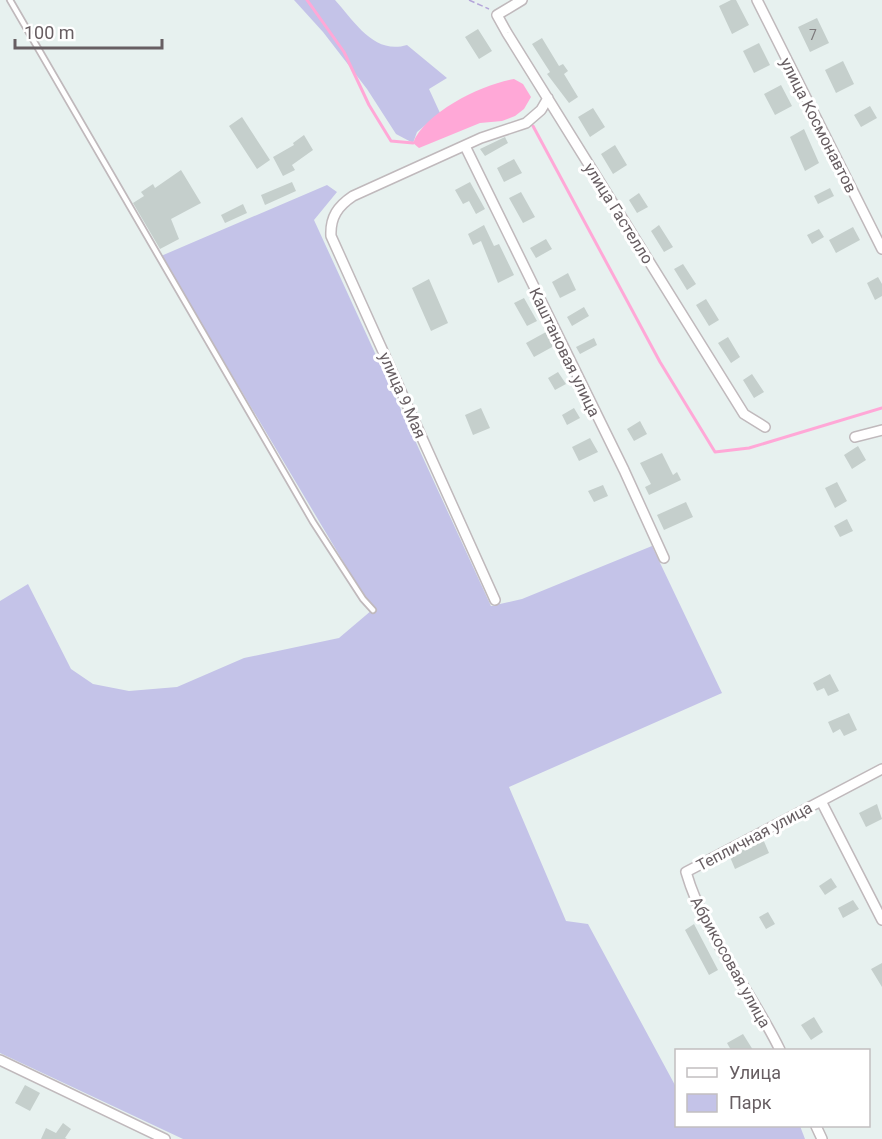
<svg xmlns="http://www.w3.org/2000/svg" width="882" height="1139" viewBox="0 0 882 1139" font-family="Roboto,sans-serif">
<rect width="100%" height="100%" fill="#e7f1ef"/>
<path fill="#c4c3e8" d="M294,0H335C355,22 374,55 407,45L447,78L429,89L440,113L417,132L413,143L396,134L367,89L323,32Z
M327,185L337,192L314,220L491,606L522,599L652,546L722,693L509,787L566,921L588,924L676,1087V1126H800L805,1139H183L0,1053V601L28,584L71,669L93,684L129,691L177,687L244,658L339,638L372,610L161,256Z"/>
<path fill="#ffa8d7" d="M514,79L523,84L531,97L524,109L515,116L502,121L480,123L419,148L413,143C425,112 483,84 514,79Z"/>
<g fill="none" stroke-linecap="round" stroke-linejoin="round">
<path stroke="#ffa8d7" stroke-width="3" d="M307,0L344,52L369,105L391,141L413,143
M533,126L660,362L715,452L749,448L882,408"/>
</g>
<path fill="#c5cfcc" d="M731,0H736L749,25L732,34L719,6Z
M817,18L829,43L810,52L798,27Z
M478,29L492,51L479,59L465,37Z
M542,38L559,66L563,64L568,71L564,74L578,97L569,103L547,74L550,72L532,44Z
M759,43L770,65L754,73L743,51Z
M843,61L854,84L836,93L825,70Z
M781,85L792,106L775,115L764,94Z
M870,106L877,118L861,127L854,115Z
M593,108L605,127L590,137L578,117Z
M242,117L270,160L257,169L229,126Z
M804,129L819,163L805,171L790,137Z
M304,135L313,150L292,165L295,170L283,176L273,157L294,145L293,143Z
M505,137L508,143L485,156L480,149Z
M615,145L627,165L613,174L601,154Z
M514,159L522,173L504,182L497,168Z
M181,170L201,203L171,219L179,239L160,249L133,203L144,196L141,192L153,184L155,188Z
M292,182L296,191L265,205L261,195Z
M470,182L485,209L476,214L469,201L463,204L455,190Z
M830,188L834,196L818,204L814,196Z
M521,192L535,217L523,223L509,198Z
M639,193L648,207L637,213L629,200Z
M243,204L247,213L225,223L221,215Z
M484,225L494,246L499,244L514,275L498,283L481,241L473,245L468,234Z
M659,225L673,247L664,252L651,231Z
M853,227L860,240L836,253L829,240Z
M819,229L824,237L812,244L807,235Z
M546,239L552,249L536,258L530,248Z
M683,264L696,284L687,290L674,269Z
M568,273L576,290L560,298L552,282Z
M878,277L882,284V296L875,300L867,283Z
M429,279L448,323L431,331L412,288Z
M524,298L537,321L527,326L514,303Z
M706,299L719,320L709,326L696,305Z
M584,307L589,316L572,326L567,317Z
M546,332L554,346L534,357L526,343Z
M728,337L740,357L731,363L718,343Z
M594,338L597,345L580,354L576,347Z
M558,372L566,384L555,390L548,378Z
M752,374L764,392L754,398L743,380Z
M481,408L490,428L473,435L465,415Z
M574,408L580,418L567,425L562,415Z
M640,421L647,434L634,441L627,429Z
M590,438L598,452L579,461L572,447Z
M858,446L866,460L852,469L844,455Z
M662,453L673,475L677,472L681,480L649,495L645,487L651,484L640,463Z
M837,482L847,501L835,508L825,488Z
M603,485L608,496L594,502L588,491Z
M686,502L693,517L664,530L657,515Z
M847,519L853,531L840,537L834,526Z
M830,674L839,691L828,696L824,688L817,691L813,683Z
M849,713L857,730L844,736L840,729L833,733L828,722Z
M877,804L882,819L866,827L859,813Z
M763,839L769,853L735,869L730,857Z
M831,878L837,887L825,895L819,886Z
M853,900L859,909L843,918L838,908Z
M768,912L775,924L766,929L759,917Z
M694,924L718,970L709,975L685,930Z
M882,963V987L871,969Z
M814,1017L823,1032L811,1040L801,1025Z
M743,1034L753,1050H731L727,1043Z
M25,1085L40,1093L30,1111L15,1103Z
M63,1123L71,1129L65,1138L67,1139H41L46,1128L56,1133Z"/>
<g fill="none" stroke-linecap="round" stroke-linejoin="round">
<defs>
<path id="service" d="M10,0L313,522L363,599L373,610"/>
<path id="minor" d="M522,0L497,15L507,33L744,414L765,427
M757,0L882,249
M465,146L624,470L664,558
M855,437L882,430
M495,600L331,236C330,217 338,206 353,196L481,138L526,123L541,110L548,98
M821,801L882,920
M780,1050C751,990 705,937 686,872L882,769
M0,1060L165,1139
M816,1126L822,1139"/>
</defs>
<use href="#service" stroke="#c0b9bc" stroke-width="8"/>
<use href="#minor" stroke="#c0b9bc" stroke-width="12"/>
<path stroke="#b5a6da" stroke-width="1.5" stroke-dasharray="6 3" stroke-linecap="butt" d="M469,0L489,9"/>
<use href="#service" stroke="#fff" stroke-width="4.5"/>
<use href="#minor" stroke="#fff" stroke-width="9"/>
</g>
<g text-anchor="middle" stroke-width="6" stroke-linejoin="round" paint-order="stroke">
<g font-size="14" fill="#7e7a7c">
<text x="813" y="40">7</text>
</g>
<g font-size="16" fill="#675e62" stroke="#fff">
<text transform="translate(819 125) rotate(63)" y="6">улица Космонавтов</text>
<text transform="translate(619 213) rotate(58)" y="6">улица Гастелло</text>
<text transform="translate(565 352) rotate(64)" y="6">Каштановая улица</text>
<text transform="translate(403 395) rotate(66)" y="6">улица 9 Мая</text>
<text transform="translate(754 836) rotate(-28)" y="6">Тепличная улица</text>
<text transform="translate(731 962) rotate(61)" y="6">Абрикосовая улица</text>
</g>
</g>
<rect x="675" y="1049" width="195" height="78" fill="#ffffff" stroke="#c2bfc0" stroke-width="1.5"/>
<rect x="687" y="1068" width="30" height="9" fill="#ffffff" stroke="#c2bfc0" stroke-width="1.5"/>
<text x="729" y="1079" font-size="18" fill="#675e62">Улица</text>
<rect x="687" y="1094" width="30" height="18" fill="#c4c3e8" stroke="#c2bfc0" stroke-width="1.5"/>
<text x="729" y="1109" font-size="18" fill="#675e62">Парк</text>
<path d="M15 39v9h147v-9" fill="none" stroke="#675e62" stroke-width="3"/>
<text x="24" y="39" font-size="18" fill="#675e62" stroke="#ffffff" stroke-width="4.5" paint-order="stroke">100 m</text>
</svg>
